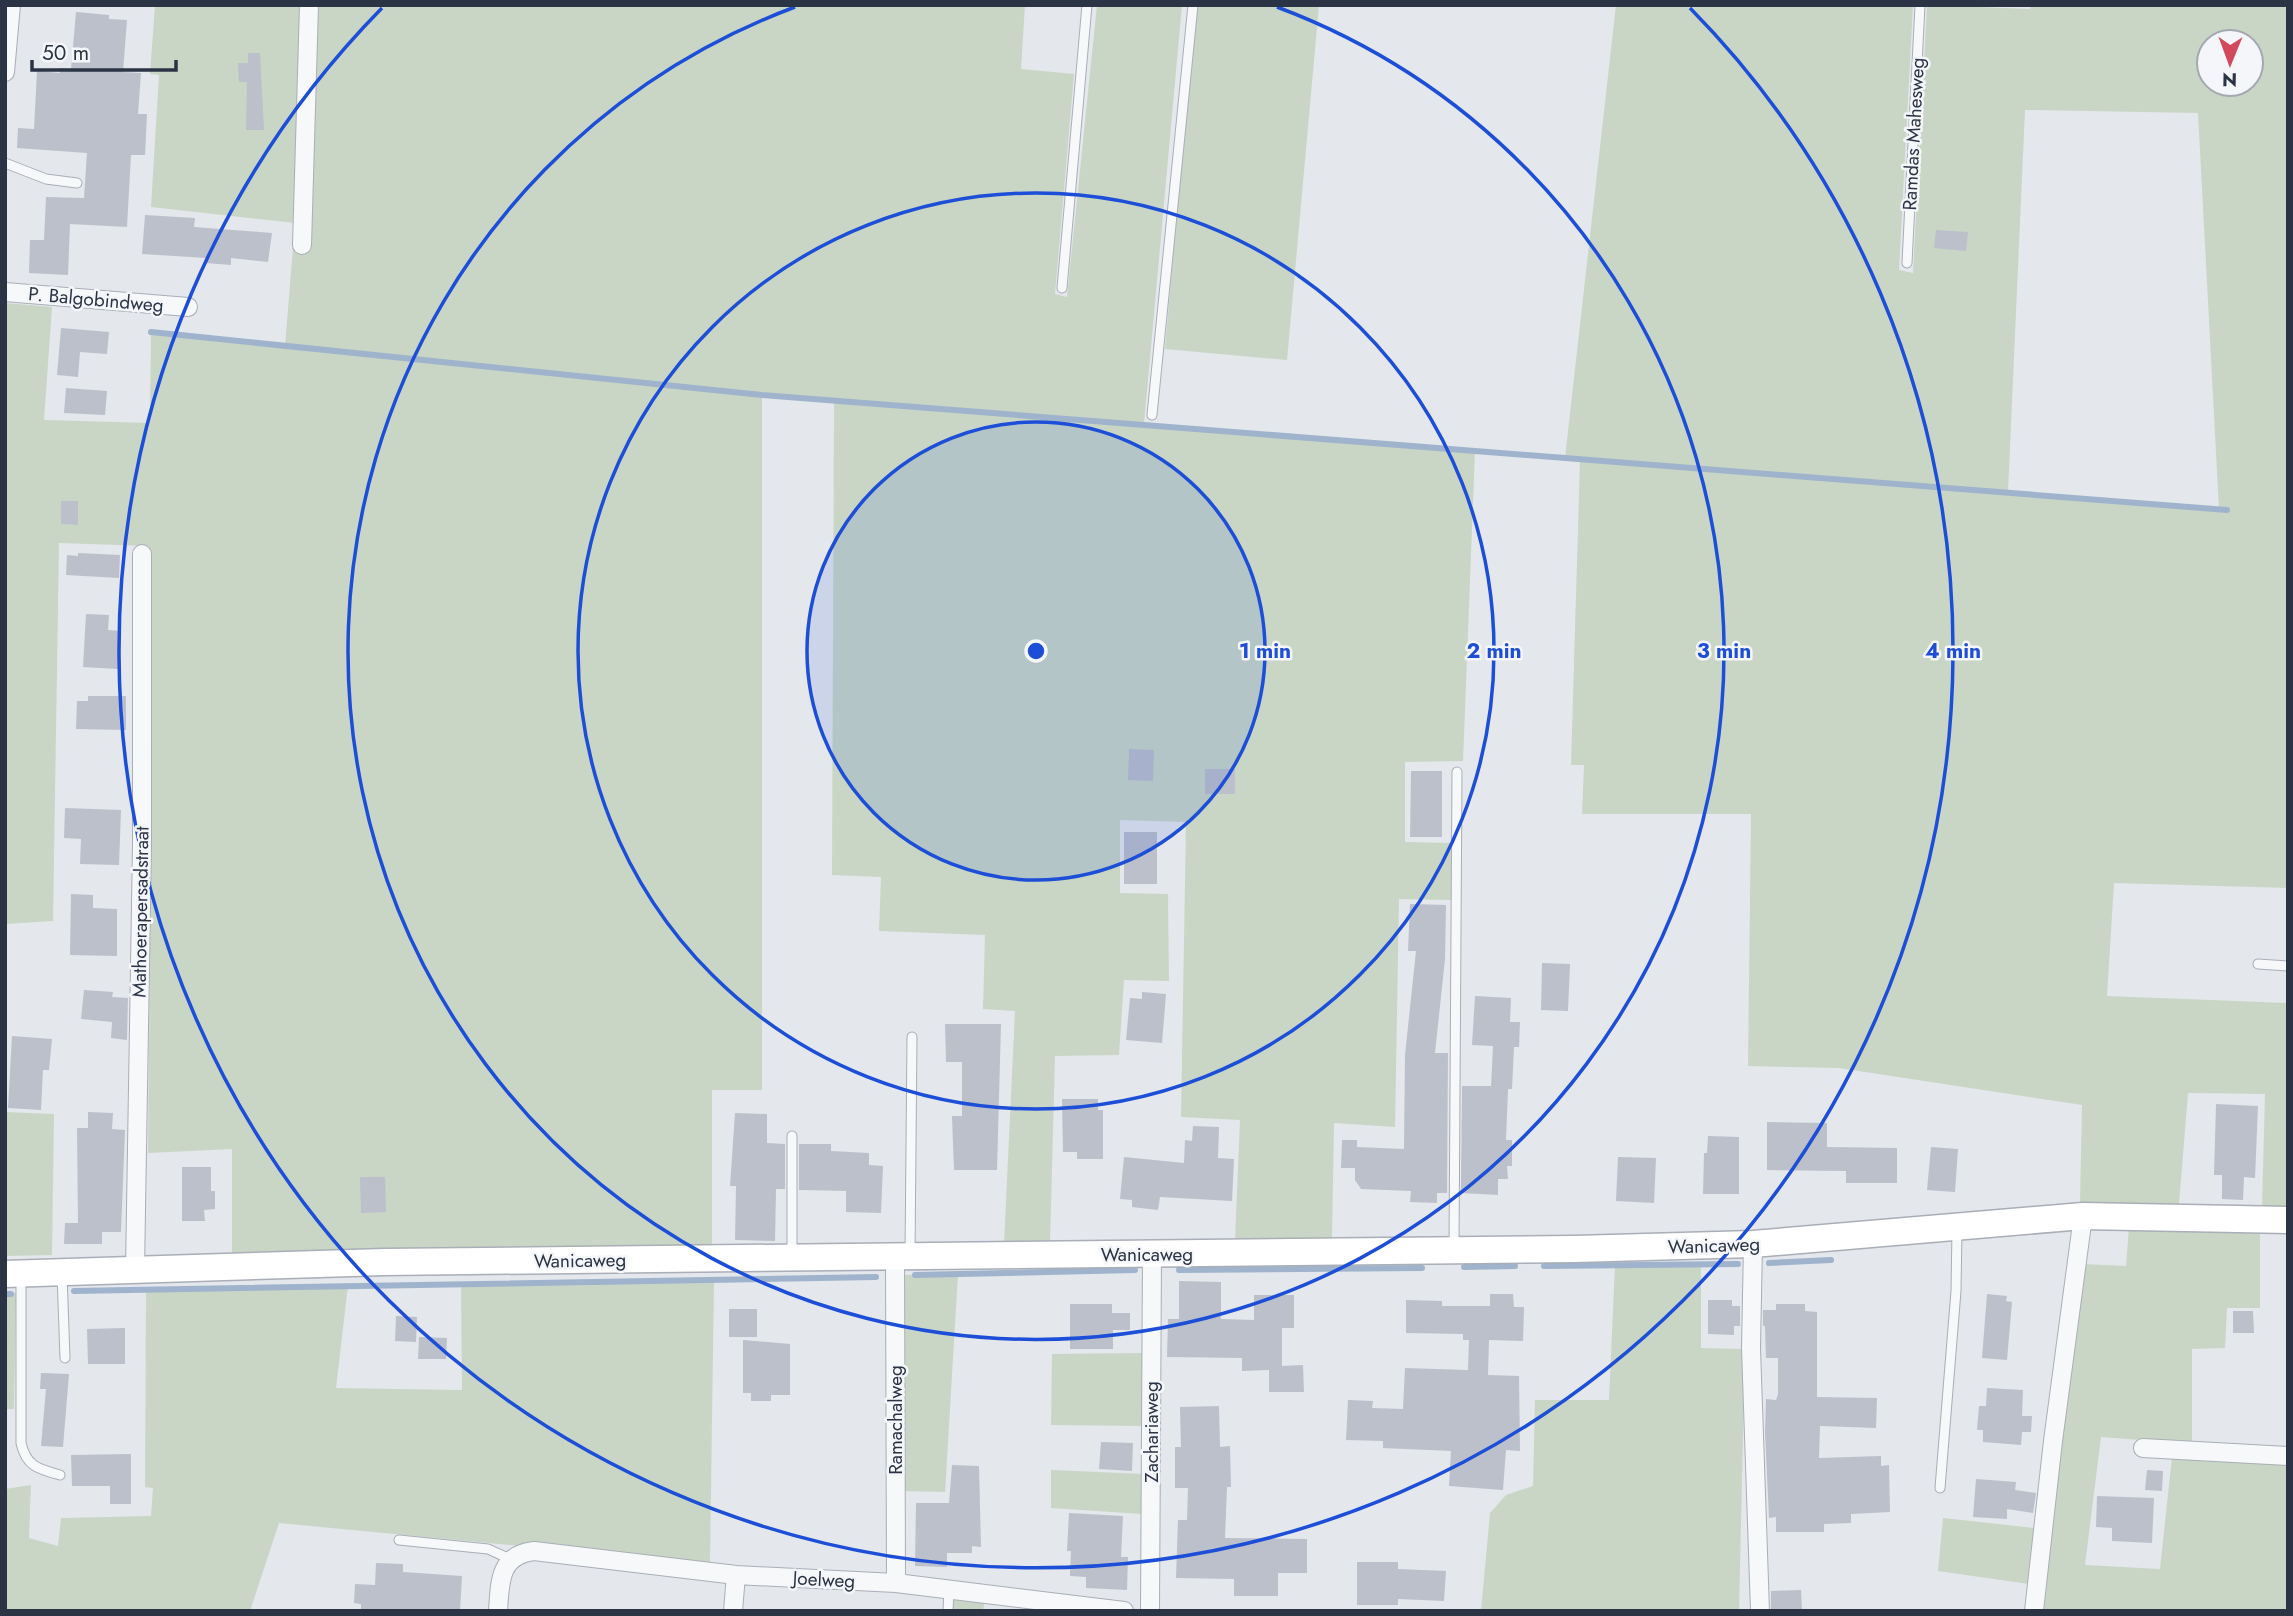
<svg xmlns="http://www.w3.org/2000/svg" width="2293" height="1616" viewBox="0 0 2293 1616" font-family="Jost,sans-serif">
<rect width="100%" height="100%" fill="#e4e7ec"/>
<path fill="#c9d6c5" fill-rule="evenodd" d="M155,5H1025L1021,69L1074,74L1055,294L1067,297L1097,5H1182L1144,424L1475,451L1463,761L1405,762V842L1451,843V900L1399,899L1395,1127L1334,1123L1332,1238L1235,1241L1240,1120L1181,1117L1186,822L1120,820V893L1168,894L1169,981L1124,980L1119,1055L1055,1056L1050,1244H1004L1015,1011L983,1009L985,935L879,931L881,877L832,875L834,401L762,395V1090H712V1246L232,1253V1149L148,1153L151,845L149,546L59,543L53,921L5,924V303L52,307L44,420L150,423L151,332L285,346L295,223L151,207L159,75L150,74Z
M1195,5H1319L1287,360L1165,349Z
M1616,5H1913L1899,270L1913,273L1927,5L2030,9L2031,5H2288V888L2114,883L2107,996L2288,1003V1208L2262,1207L2265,1094L2188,1093L2179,1204L2080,1203L2082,1105L1839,1068L1748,1066L1751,814H1582L1584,765H1571L1580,460L1565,458ZM2209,42H2251V84H2209ZM2025,110L2198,113L2219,509L2008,492Z
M5,1112L54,1114L52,1255L5,1256Z
M2129,1227L2260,1229V1308H2227L2225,1348L2192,1349V1444L2101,1437L2085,1565L2160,1569L2172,1457L2288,1465V1611H2044L2060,1441L2083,1264L2126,1266Z
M1701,1264V1348L1745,1349L1739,1611H1481L1490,1513L1506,1495L1533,1486L1535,1400H1609L1615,1265Z
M958,1274L945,1492L903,1491L904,1275Z
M714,1279L710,1564L279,1523L250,1611H5V1489L31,1485L29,1538L58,1546L61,1518L151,1516L153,1488L145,1487L146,1289L348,1285L336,1388L462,1390L461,1283Z
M16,1293L14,1409H5V1294Z
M1143,1353V1426L1051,1425L1052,1354Z
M1051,1470L1144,1474L1142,1514L1051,1508Z
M1943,1518L2035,1528L2029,1584L1938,1571Z
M953,1598L985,1599L983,1611H951Z"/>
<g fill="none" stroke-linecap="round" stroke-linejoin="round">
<path stroke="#9fb4cc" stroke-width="6" d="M151,332L762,395L2227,510
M1769,1263L1831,1260
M1544,1266L1738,1264
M1464,1267L1515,1266
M1179,1270L1422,1268
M915,1275L1135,1270
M74,1291L876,1277
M5,1294H11"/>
</g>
<path fill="#bbc0ca" d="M76,12L109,15V19L127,20L123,72L141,73L138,114H147L145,155H131L127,227L70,224L68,275L29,273L30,240H44L46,197L84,198L87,153L17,148L18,128L34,129L37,71L60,73L59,68L71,69Z
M248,53H260L264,130H246L247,82H239L238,63H248Z
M145,215L195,218L194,227L272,233L268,262L231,258V265L206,263L207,258L142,254Z
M1936,230L1968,232L1966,251L1934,248Z
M61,328L109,332L107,354L80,352L78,377L57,375Z
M66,388L107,391L105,415L64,413Z
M61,501H78V525L61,524Z
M78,553L120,555L119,578L66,575L67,555L78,556Z
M86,614L109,615L108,630L121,631L118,669L83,667Z
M88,696H126V730L76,729L77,701H88Z
M1129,749L1154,750L1153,781L1128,780Z
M1205,769H1235V794H1205Z
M1411,771H1442V837H1410Z
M65,808L121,810L119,865L80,864L81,839L64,838Z
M1124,832H1157V884H1124Z
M71,894L93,895V908L117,909V956L70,955Z
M1410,904L1446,905L1445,959L1435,1053H1448L1447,1193H1437V1203L1410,1202L1411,1191L1361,1189L1355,1180V1168H1341L1342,1140H1357V1147L1404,1149L1405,1055L1416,951H1408Z
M1542,963L1570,964L1568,1011L1541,1010Z
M84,990L113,992L112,997L128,998L127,1040L111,1038L112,1022L81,1019Z
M1142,992L1166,994L1162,1043L1126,1040L1130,998L1142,999Z
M1475,996L1511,998L1510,1022H1520L1519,1047H1514L1512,1089H1508L1506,1140H1512V1166H1507L1508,1179H1498V1195L1461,1193L1462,1086H1491L1493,1046L1472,1045Z
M945,1024H1001L997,1170H954L952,1116H962V1062H946Z
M12,1036L52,1039L49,1070H43L41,1110L8,1108Z
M1062,1099H1098V1110H1103V1159H1077V1152H1063Z
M2216,1104L2258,1106L2255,1178L2244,1177L2243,1200L2222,1199V1175H2214Z
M88,1112L113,1113L112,1129L125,1130L121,1232H102V1244H64L65,1223H78L77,1128H88Z
M735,1113L767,1114V1143L785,1144V1189H776L775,1241L735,1240L736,1186H730Z
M1767,1122L1827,1123V1147L1897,1148V1183H1846V1171L1767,1170Z
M1193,1126L1219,1127L1218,1158L1234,1159L1232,1201L1160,1197L1158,1210L1132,1207V1200L1120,1199L1124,1157L1184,1163L1185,1140L1192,1141Z
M1708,1136L1739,1137V1194H1703L1704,1153H1707Z
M799,1144H831V1151L869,1153V1165L883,1166L881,1213L846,1212V1191L799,1190Z
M1931,1147L1958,1149L1955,1192L1927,1190Z
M1618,1157L1656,1158L1654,1203L1616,1201Z
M182,1167H211V1191H215V1209L204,1210L205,1221H182Z
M360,1177H385L386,1212L361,1213Z
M1179,1281L1221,1282V1319L1254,1320V1295H1294V1328H1282V1366L1303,1365L1304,1392H1269V1370L1242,1371V1358L1167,1357L1168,1319H1179Z
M1490,1294H1513L1514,1307H1524L1523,1341L1489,1340L1488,1375L1519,1376L1520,1451L1506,1450L1503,1490L1449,1486L1451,1451L1383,1448V1441L1346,1440L1348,1400L1373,1401L1372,1408L1403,1409L1405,1368L1468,1370L1469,1340H1463V1334L1406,1333V1300L1442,1301V1306H1490Z
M1987,1294L2007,1296L2006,1301L2012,1302L2007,1360L1982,1358Z
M1708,1300H1732V1306H1740V1326H1734V1335L1708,1334Z
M1070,1304H1112V1313H1130V1330H1113V1349H1070Z
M1776,1304H1805V1311L1817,1312V1397L1877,1398L1876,1428L1820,1426L1819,1458L1881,1456V1466L1889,1465L1890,1512L1851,1514V1523L1824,1524V1532H1776V1517L1769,1518L1765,1432L1766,1399L1776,1400L1778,1394V1358H1766L1765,1326H1763V1310H1776Z
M729,1309H757V1337H729Z
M2233,1311H2253L2254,1333H2233Z
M396,1316L417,1317L416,1342L395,1341Z
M125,1328V1364H88L87,1329Z
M419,1337L447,1338L446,1359H418Z
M743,1340L790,1344V1395H771V1401H751V1393H743Z
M41,1373L69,1374L63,1447L41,1446L46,1389H40Z
M1987,1388L2023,1390L2022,1416H2032L2031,1432H2022L2021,1445L1983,1442V1430H1977L1979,1406H1986Z
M1219,1406L1220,1447L1230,1446L1231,1487H1227L1225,1538L1307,1539V1573H1278V1596H1234V1579L1176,1578L1178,1520H1187L1188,1488H1175V1447H1181L1180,1407Z
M1101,1442L1133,1443L1132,1471L1099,1469Z
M131,1454V1504H110V1486H72L71,1455Z
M952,1465L979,1466L981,1547L972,1546V1553H947V1567L915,1566L916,1503H949Z
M2147,1470L2163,1471L2162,1491L2145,1490Z
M1976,1479L2016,1482L2015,1490L2036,1493L2033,1513L2007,1509V1519L1973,1517Z
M2097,1496L2154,1498L2152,1543L2112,1541V1528L2096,1527Z
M1069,1513L1123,1516L1121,1557H1128L1127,1590L1086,1588V1577L1070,1576L1071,1551H1067Z
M1357,1562H1398V1569L1446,1571L1444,1601L1398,1599V1605H1357Z
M376,1563L403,1564V1572L462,1576L460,1611H361V1604L354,1603L355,1584L375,1585Z
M1801,1590L1802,1611H1771V1591Z"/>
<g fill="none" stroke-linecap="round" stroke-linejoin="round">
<defs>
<path id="lane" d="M5,163L46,179L77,183
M1907,263L1920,5
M1062,288L1087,5
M1152,415L1193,5
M2258,964L2288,966
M792,1136V1255
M1454,1249L1457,772
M910,1255L912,1037
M62,1274L65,1358
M21,1275V1443C26,1466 38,1469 60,1475
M1940,1488L1956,1291L1957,1230
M399,1540L488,1549L510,1559
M948,1611L949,1589"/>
<path id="street" d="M5,72L11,5
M302,245L309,5
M5,292L188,307
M1753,1244L1751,1348L1760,1611
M895,1256L896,1583
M135,1270L142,845V554
M2143,1448L2288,1456
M498,1611C500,1582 499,1555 534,1551L736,1575L896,1583L1124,1611
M733,1611L736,1575
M1150,1611L1152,1254
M2034,1611L2053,1441L2083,1216"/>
<path id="secondary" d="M5,1274L384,1262L1575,1249L1753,1244L2083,1216L2288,1220"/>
</defs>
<use href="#lane" stroke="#a9aeb7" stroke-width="11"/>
<use href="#street" stroke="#a9aeb7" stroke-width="20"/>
<use href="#secondary" stroke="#a9aeb7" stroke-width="29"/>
<use href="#lane" stroke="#f7f8fa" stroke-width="9"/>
<use href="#street" stroke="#f7f8fa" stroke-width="18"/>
<use href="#secondary" stroke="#fff" stroke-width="26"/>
</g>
<circle cx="1036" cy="651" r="229" fill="#1d4ed8" fill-opacity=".12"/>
<g fill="none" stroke="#1d4ed8" stroke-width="3.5">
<circle cx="1036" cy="651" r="229"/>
<circle cx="1036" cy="651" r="458"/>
<path d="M1277 7A688 688 0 1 1 795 7"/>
<path d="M1690 8A917 917 0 1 1 382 8"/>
</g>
<g text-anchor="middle" stroke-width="5" stroke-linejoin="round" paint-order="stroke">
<g font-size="19" fill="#2b3445" stroke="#f4f6f9">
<text transform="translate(1913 134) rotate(-87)" y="7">Ramdas Mahesweg</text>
<text transform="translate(96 299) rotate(5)" y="7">P. Balgobindweg</text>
<text transform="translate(140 912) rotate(-89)" y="7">Mathoerapersadstraat</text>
<text transform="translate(1714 1245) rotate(-2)" y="7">Wanicaweg</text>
<text x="1147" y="1261">Wanicaweg</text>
<text transform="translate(580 1260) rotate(-1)" y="7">Wanicaweg</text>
<text transform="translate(895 1420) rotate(-90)" y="7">Ramachalweg</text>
<text transform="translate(1151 1432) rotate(-90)" y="7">Zachariaweg</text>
<text transform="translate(824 1579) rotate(3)" y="7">Joelweg</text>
</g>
</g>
<circle cx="1036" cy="651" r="10" fill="#1d4ed8" stroke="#f4f6f9" stroke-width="3.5"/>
<g font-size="21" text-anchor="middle" font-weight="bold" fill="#1d4ed8" stroke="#f4f6f9" stroke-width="5" stroke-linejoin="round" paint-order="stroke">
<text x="1265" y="658">1 min</text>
<text x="1494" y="658">2 min</text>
<text x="1724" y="658">3 min</text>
<text x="1953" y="658">4 min</text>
</g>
<rect width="2293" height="1616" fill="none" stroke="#2b3445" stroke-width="14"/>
<g transform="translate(2230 63) rotate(181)"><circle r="33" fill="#f4f6f9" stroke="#a4a8b1" stroke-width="2"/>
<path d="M0-5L12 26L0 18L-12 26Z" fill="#d1495b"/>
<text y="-10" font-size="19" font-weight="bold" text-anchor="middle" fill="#2b3445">N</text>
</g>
<path d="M32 60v10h144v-10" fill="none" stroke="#2b3445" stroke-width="3.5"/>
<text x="42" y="60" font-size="21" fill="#2b3445" stroke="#f4f6f9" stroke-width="5" paint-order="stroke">50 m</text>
</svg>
